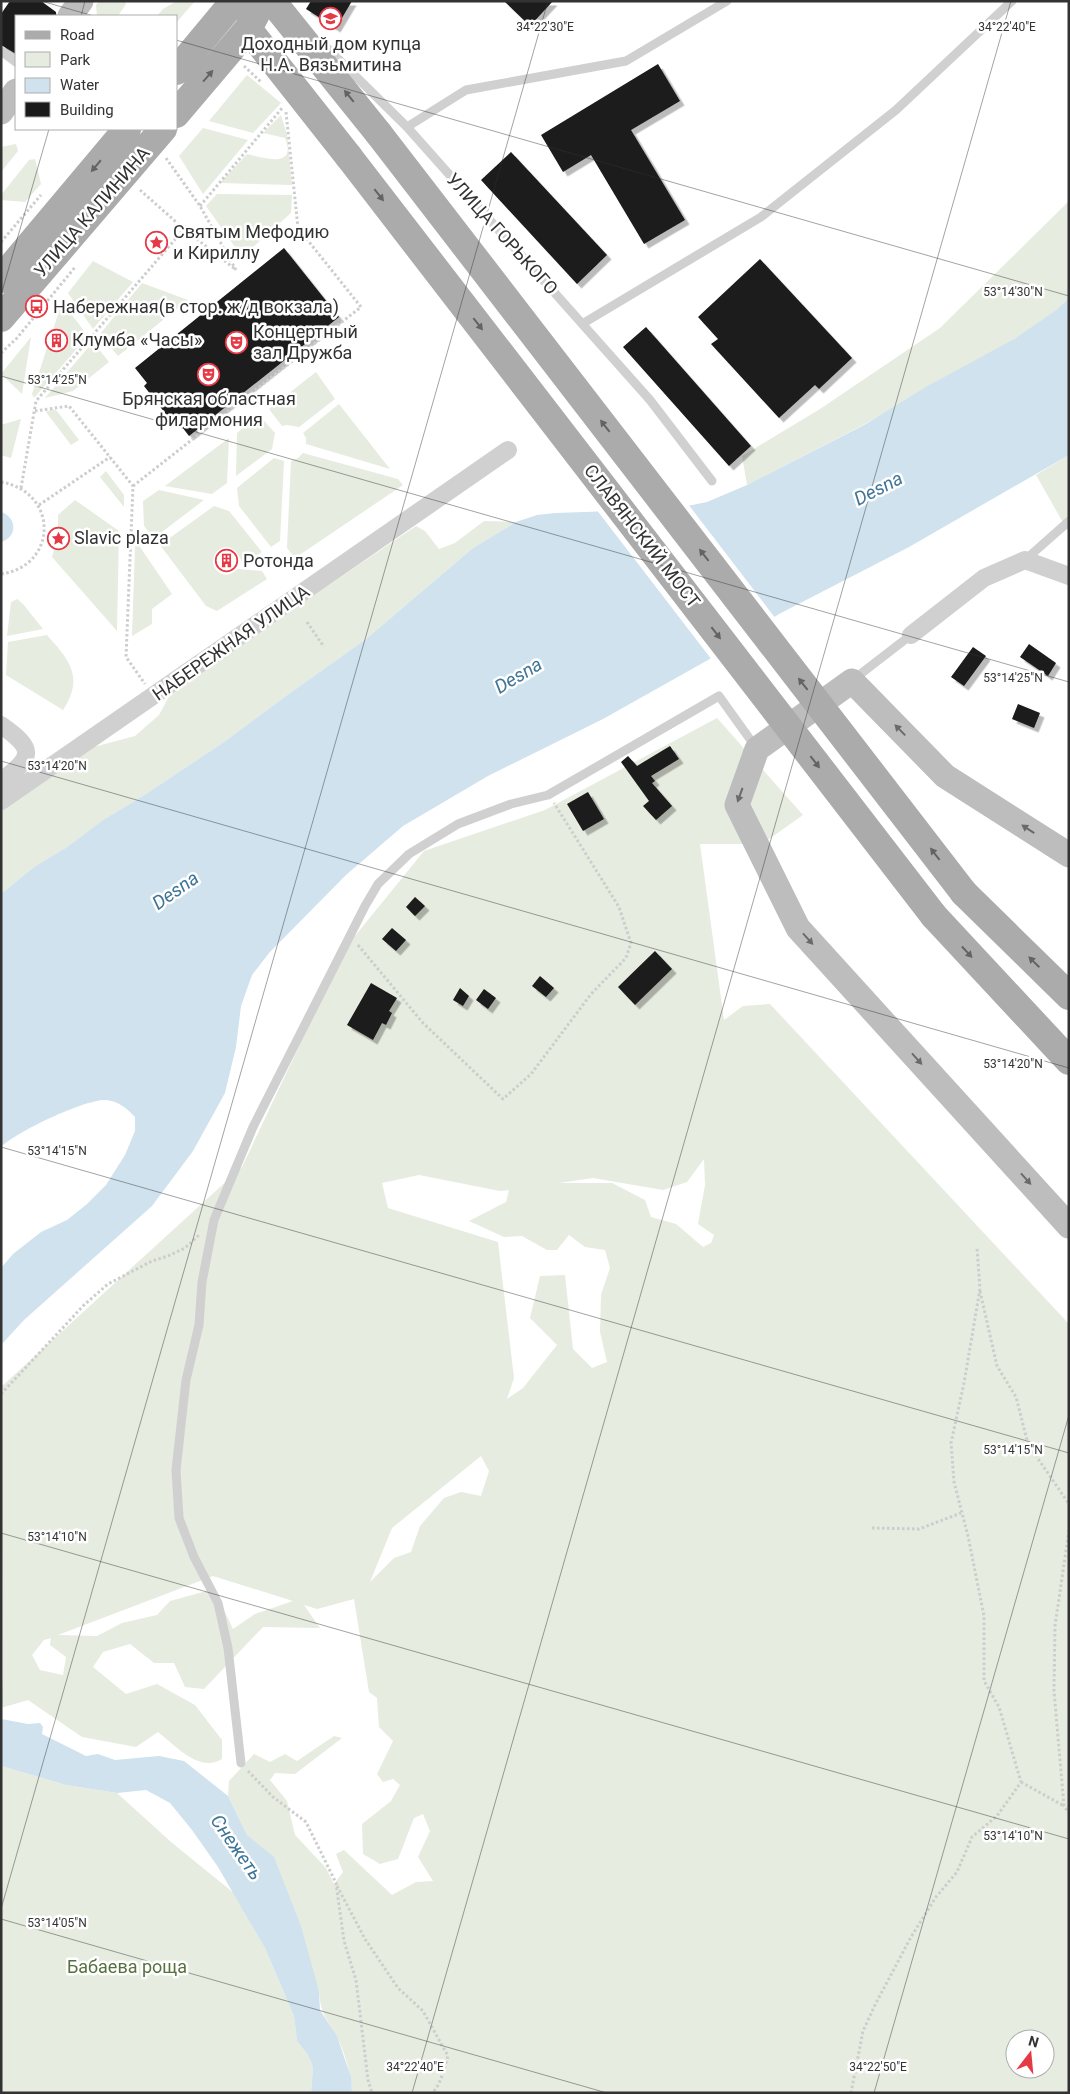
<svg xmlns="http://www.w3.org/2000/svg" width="1070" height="2094" viewBox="0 0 1070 2094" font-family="Roboto,sans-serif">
<defs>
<filter id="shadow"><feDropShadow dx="4.5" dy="4.5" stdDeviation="0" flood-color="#0004"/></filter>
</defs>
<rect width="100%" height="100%" fill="#fff"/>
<path fill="#e6ecdf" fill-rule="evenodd" d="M99,1H125L126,4L118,16H97L96,5Z
M177,1H195L176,23V16H157L163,9Z
M247,75L281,103L253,133L209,121Z
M281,115L287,135L292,185L220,183L247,154C262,158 298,169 285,138L263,133Z
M203,128L248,140L203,194L179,156Z
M16,144L18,151L1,172V147Z
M35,159L41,184L25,202L1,200V195L29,160Z
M217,194L292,195L291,213L242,257L206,206Z
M1069,201V298L1056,310L1014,339L863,425L747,485L742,456L820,409L940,328Z
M93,261L133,282L93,329L68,293Z
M142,283L188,300L118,356L100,334Z
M62,302L88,336L34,398L32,394Z
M31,337L22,394L1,374Z
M93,342L109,362L73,391L45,398Z
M316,372L335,399L299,427L287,425L282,426L269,409Z
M339,404L390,469L306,444V438L303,433Z
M53,409L57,411L79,440L71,445L46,412Z
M259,415L275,433L272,449L236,476L237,433Z
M21,419L11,458L1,455V425Z
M229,438L227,483L212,494L165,486Z
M303,453L398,479L403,485L295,558L287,548L291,461L298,458Z
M1069,455V533L1036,475Z
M274,458L284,461L280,541L271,547L239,506L237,488Z
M106,471L124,495V507L100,477Z
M159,490L204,500L154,538L144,526L143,501Z
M75,500L119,531L117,631L52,557L58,535V515Z
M214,506L229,511L262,552L253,558L256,564L242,562C228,528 200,561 220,573C227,577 233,573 238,569L262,571L267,579L217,611L206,606L160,545Z
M484,521L516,522L473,548L366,639L286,696L224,742L146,794L103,820L67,847L34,867L1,894V809L90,748L135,736L159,715L172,691L416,526L425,531L439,549L455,543Z
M138,544L172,594L152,609V624L132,636L135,546Z
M17,599L23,604L43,629L7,636L11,602Z
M47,635C70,661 84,677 63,710L6,675L8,642Z
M717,718L803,815L762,844H700L724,1020L743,1006L770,1004L1069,1324V2093H352C351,2074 345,2052 336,2035C325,2015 321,2015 319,1991L274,1858L247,1835L228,1796L229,1781L254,1754L270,1762L285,1754L297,1761L334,1736L342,1738L295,1774L275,1773L270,1780L287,1801L295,1835L326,1868L334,1884L343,1872L336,1854L344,1850L392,1895L416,1882L433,1881L418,1857L430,1831L423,1814L414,1818L398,1859L380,1864L363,1854L362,1824L391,1801L400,1785L393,1779L383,1782L377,1774L393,1741L379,1727L377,1698L369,1692L354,1599L317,1609L304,1605L320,1628L263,1627L204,1689L185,1687L174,1663H154L130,1644L103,1652L93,1667L126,1694L157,1684L195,1705L222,1740V1759C199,1773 176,1746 158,1732L136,1747L82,1737L28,1700L1,1708L3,1673L1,1387L242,1167L346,947L424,851L545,810ZM704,1159L705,1185L698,1224L714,1235L711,1243L703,1247L676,1224L651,1217L645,1200L612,1183H559L593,1178L663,1190L687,1182ZM419,1175L500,1191L509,1190L506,1202L469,1221L504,1237L522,1236L547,1250H557L569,1235L585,1247L605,1250L610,1268L601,1295L600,1332L607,1362L592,1368L573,1349L565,1275L540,1276L530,1318L557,1345L523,1388L507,1399L514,1378L498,1242L388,1208L382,1183ZM481,1456L489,1471L481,1496L461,1492L444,1498L420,1526L411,1552L394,1558L370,1582L392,1528ZM213,1576L293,1601L255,1614L233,1629L214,1589L170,1601L157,1615L122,1623L97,1636L58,1635ZM51,1638L50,1645L66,1657L63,1675L40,1670L32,1655L44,1640ZM1015,2039H1045V2069H1015Z
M1,1766L66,1785L117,1793L171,1842L235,1894L265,1948L294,2016L297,2041L308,2055L313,2067L311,2093H1Z"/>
<path fill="#cfe2ee" d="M1069,298V455L909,547L779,614L708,660L603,719L488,776L403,826L346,875L269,953L252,975L241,1006L236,1047L225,1093L193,1151L152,1206L24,1320L1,1345V1268L13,1254L41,1232L67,1220L87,1204L106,1185L125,1155L135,1131V1117C127,1109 119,1101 106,1100C85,1099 16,1132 1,1147V894L34,867L67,847L103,820L146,794L224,742L286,696L366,639L473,548L516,522L537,515L555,513L673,509L707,502L747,485L864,425L926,387L1014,339L1056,310Z
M1,512C17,517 18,537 1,542Z
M1,1719L28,1724L40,1723L43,1727L42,1734L86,1756L98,1754L115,1760L159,1756L184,1761L228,1796L247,1835L274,1857L301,1926L319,1991L320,2010L337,2036L351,2077L352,2093H311L313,2067L308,2055L297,2041L294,2016L265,1948L218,1867L192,1830L170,1803L146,1790L117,1793L66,1785L1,1766Z"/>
<path fill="#fff" d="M688,504L776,619L712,660L596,509L672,507Z"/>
<path fill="#1a1a1a" filter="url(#shadow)" d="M10,1H41L56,12V16H16V54L1,45V14Z
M311,1H352L336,28L306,9Z
M504,1H553L530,26Z
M658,64L680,101L631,130L685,220L644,244L591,155L563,172L541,135Z
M511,152L607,255L577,284L481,180Z
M284,248L339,317L189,436L176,419L172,422L144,386L147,383L135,368Z
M760,259L852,358L819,389L815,385L779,418L711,344L718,339L698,317Z
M646,327L751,446L729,466L623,347Z
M1029,644L1056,663L1048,676L1020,657Z
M973,647L986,656L964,686L951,677Z
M1018,704L1040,713L1034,728L1012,719Z
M670,746L679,759L651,776L655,781L652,783L672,806L656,820L643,806L649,801L621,762L628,756L637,766Z
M588,792L604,819L583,831L567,804Z
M415,897L425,906L415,916L406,907Z
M392,928L406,940L396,951L382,939Z
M655,951L672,969L635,1005L618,987Z
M540,976L554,988L546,997L532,986Z
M371,983L397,998L389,1011L392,1013L386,1025L382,1023L373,1040L347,1025Z
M460,988L469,996L463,1006L453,1000Z
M484,989L496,998L488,1009L476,1000Z"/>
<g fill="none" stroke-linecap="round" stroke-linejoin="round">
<path stroke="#cdcdcd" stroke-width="3" stroke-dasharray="2.5 2.5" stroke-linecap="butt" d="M244,66L261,82
M166,158L200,206L236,270
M140,190L184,229L235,269
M200,206L283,107
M1,242L41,195
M1,353L17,338L76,266
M35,411L69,406L133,486L126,657L145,684
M1,482C59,492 58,566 1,574
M133,486L361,307L298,228L286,112
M21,488L36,401L184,229
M39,505L110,457
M307,622L324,647
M358,945L423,1023L503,1099L531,1074L591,994L626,958L631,943L619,907L554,803
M980,1291L997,1366L1016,1397L1028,1444L1069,1504
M1,1394L84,1305L108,1284L152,1261L168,1256L185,1248L199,1235
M872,1528L919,1529L961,1513
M1069,1530L1055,1626L1054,1691L1064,1806L1069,1813
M248,1771L273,1797L306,1822L336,1883L344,1941L356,1980L368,2080L372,2093
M1021,1782L1064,1806
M337,1886L365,1939L398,1988L423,2011L448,2056C444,2068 441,2085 432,2093
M851,2093L863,2031L876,2003L911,1937L936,1897L957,1872L972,1837L997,1816L1021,1782L999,1707L984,1681V1616L968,1536L954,1482L951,1443L964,1383L980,1289L977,1248"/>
<path stroke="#d0d0d0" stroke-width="9" d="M320,41L407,127L650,400L712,481
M1,51L16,62
M407,127L466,90L626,61L727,1
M582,324L761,217L896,110L1012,1
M1025,560L1069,521
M854,679L911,635
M241,1763L228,1648L218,1603L194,1557L179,1518L176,1470L186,1380L199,1325L202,1282L214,1220L253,1127L365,906L378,884L409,854L458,824L511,804L548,795L719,696L757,749"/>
<path stroke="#d0d0d0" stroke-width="18" d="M911,635L984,578L1025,560L1069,576
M1,725C35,749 34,757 1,781
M1,801L508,450"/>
<path stroke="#bdbdbd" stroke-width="25" d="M70,16L81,1
M1,112L16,91
M1069,855L945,776L852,681L757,749L737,805L798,928L1069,1226"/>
<path stroke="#ababab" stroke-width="28" d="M272,1L379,134
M248,29L349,157
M176,71L226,11L237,1
M176,114L248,29L256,14
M1,279L127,129
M1,318L163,129
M964,893L1069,996
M934,916L1069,1061"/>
<path stroke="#ababab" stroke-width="28" d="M379,134L964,893
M349,157L934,916"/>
</g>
<defs><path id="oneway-solid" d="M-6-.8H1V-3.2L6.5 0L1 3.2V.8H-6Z" transform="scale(1.25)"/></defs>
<g fill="#636363">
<use href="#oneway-solid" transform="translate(208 76) rotate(-49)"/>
<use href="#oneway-solid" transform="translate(349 96) rotate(-129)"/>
<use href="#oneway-solid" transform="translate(96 166) rotate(130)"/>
<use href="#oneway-solid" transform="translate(379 195) rotate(52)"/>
<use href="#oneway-solid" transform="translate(478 324) rotate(52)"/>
<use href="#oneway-solid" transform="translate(605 426) rotate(-128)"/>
<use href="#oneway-solid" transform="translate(704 555) rotate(-128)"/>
<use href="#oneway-solid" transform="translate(716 633) rotate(52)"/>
<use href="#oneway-solid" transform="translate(803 684) rotate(-128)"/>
<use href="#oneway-solid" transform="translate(815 762) rotate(52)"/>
<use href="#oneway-solid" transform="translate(935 854) rotate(-128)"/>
<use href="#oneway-solid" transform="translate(967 952) rotate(47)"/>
<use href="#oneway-solid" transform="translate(1034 962) rotate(-135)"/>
</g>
<g fill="#6a6a6a">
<use href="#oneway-solid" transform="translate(900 730) rotate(-134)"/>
<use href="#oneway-solid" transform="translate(740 795) rotate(110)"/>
<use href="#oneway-solid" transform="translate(1028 829) rotate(-147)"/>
<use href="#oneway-solid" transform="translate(808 939) rotate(48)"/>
<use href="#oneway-solid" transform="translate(917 1059) rotate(48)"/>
<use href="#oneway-solid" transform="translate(1026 1179) rotate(48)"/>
</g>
<path fill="none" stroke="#333" stroke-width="1" stroke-opacity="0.45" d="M41,1L94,16M81,16L85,1M176,40L1069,296M1,295L49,129M1,376L1069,682M1,761L1069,1068M1,1147L1069,1453M1,1533L1069,1839M1,1909L548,1M1,1919L607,2093M412,2093L1011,1M874,2093L1069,1415"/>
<defs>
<symbol id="university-ring" viewBox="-11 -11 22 22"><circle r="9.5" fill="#fff" stroke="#e63946" stroke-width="1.5"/><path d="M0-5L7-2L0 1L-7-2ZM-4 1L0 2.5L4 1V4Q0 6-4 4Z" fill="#e63946"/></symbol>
<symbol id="sight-ring" viewBox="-11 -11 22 22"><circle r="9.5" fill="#fff" stroke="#e63946" stroke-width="1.5"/><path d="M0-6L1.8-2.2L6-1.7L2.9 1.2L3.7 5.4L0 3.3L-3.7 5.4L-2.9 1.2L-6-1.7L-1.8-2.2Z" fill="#e63946"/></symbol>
<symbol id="bus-ring" viewBox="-11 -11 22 22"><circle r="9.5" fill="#fff" stroke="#e63946" stroke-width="1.5"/><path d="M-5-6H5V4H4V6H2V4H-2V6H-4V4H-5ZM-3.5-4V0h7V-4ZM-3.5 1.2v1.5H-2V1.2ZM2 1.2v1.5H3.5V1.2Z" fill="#e63946"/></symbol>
<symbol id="building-ring" viewBox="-11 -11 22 22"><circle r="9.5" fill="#fff" stroke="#e63946" stroke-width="1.5"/><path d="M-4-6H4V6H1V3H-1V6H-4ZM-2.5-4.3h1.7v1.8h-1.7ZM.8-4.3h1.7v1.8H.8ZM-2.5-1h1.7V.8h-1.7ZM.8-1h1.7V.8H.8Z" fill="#e63946"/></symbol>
<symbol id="theatre-ring" viewBox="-11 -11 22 22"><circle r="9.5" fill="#fff" stroke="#e63946" stroke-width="1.5"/><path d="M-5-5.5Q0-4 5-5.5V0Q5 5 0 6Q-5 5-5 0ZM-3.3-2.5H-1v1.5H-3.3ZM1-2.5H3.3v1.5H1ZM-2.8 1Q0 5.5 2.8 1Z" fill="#e63946"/></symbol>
</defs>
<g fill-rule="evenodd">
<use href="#university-ring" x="318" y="6" width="25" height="25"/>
<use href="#sight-ring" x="144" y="230" width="25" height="25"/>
<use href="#bus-ring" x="24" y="294" width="25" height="25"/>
<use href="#building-ring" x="44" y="328" width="25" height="25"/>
<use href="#theatre-ring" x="224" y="330" width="25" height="25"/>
<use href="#theatre-ring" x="196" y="362" width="25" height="25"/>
<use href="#sight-ring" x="46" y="526" width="25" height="25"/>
<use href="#building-ring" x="214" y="548" width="25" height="25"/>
</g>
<g text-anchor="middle" stroke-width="5" stroke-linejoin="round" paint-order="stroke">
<g font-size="18" fill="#333" stroke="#fff" text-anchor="start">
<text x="331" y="50" text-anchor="middle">Доходный дом купца<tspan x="331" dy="21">Н.А. Вязьмитина</tspan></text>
<text x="173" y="238">Святым Мефодию<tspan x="173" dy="21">и Кириллу</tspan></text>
<text x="53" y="313">Набережная(в стор. ж/д вокзала)</text>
<text x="253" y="338">Концертный<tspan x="253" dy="21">зал Дружба</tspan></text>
<text x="72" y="346">Клумба «Часы»</text>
<text x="209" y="405" text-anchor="middle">Брянская областная<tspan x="209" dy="21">филармония</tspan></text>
<text x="74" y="544">Slavic plaza</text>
<text x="243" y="567">Ротонда</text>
</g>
<g font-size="18" fill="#333" stroke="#fff">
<text transform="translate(92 212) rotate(-49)" y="6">УЛИЦА КАЛИНИНА</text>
<text transform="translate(502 234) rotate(48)" y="6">УЛИЦА ГОРЬКОГО</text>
<text transform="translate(642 536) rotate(52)" y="6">СЛАВЯНСКИЙ МОСТ</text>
<text transform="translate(231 643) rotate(-35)" y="6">НАБЕРЕЖНАЯ УЛИЦА</text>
</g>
<g font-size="18" fill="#56703f" stroke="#fff">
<text x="127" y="1973">Бабаева роща</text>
</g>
<g font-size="19" font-style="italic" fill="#3f7597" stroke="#fff">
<text transform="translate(878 488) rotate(-27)" y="7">Desna</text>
<text transform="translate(518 675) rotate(-31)" y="7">Desna</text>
<text transform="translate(175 890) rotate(-35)" y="7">Desna</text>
<text transform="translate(237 1847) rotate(55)" y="7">Снежеть</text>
</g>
</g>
<g font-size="12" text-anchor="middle" fill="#333" stroke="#fff" stroke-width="5" stroke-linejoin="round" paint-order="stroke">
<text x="545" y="31">34°22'30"E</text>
<text x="1007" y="31">34°22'40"E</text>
<text x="1013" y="296">53°14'30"N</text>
<text x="57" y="384">53°14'25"N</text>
<text x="1013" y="682">53°14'25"N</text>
<text x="57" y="770">53°14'20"N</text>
<text x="1013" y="1068">53°14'20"N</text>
<text x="57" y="1155">53°14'15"N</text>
<text x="1013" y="1454">53°14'15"N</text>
<text x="57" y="1541">53°14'10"N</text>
<text x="1013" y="1840">53°14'10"N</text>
<text x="57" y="1927">53°14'05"N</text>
<text x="415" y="2071">34°22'40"E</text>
<text x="878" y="2071">34°22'50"E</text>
</g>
<rect width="1070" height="2094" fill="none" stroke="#333333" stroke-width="5"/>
<rect x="15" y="15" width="162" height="115" fill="#ffffff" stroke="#adadad"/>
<rect x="25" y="31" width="25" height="8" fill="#ababab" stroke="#adadad"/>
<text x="60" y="40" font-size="15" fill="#333333">Road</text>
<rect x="25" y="52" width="25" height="15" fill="#e6ecdf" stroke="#adadad"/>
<text x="60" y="65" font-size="15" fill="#333333">Park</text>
<rect x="25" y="78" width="25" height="15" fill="#cfe2ee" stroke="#adadad"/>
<text x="60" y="90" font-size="15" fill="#333333">Water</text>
<rect x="25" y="102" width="25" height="15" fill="#1a1a1a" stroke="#adadad"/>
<text x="60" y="115" font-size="15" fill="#333333">Building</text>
<g transform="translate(1030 2054) rotate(16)"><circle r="24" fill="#ffffff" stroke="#adadad"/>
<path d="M0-4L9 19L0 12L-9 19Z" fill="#e63946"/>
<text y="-8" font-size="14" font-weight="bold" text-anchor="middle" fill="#333333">N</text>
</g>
</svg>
